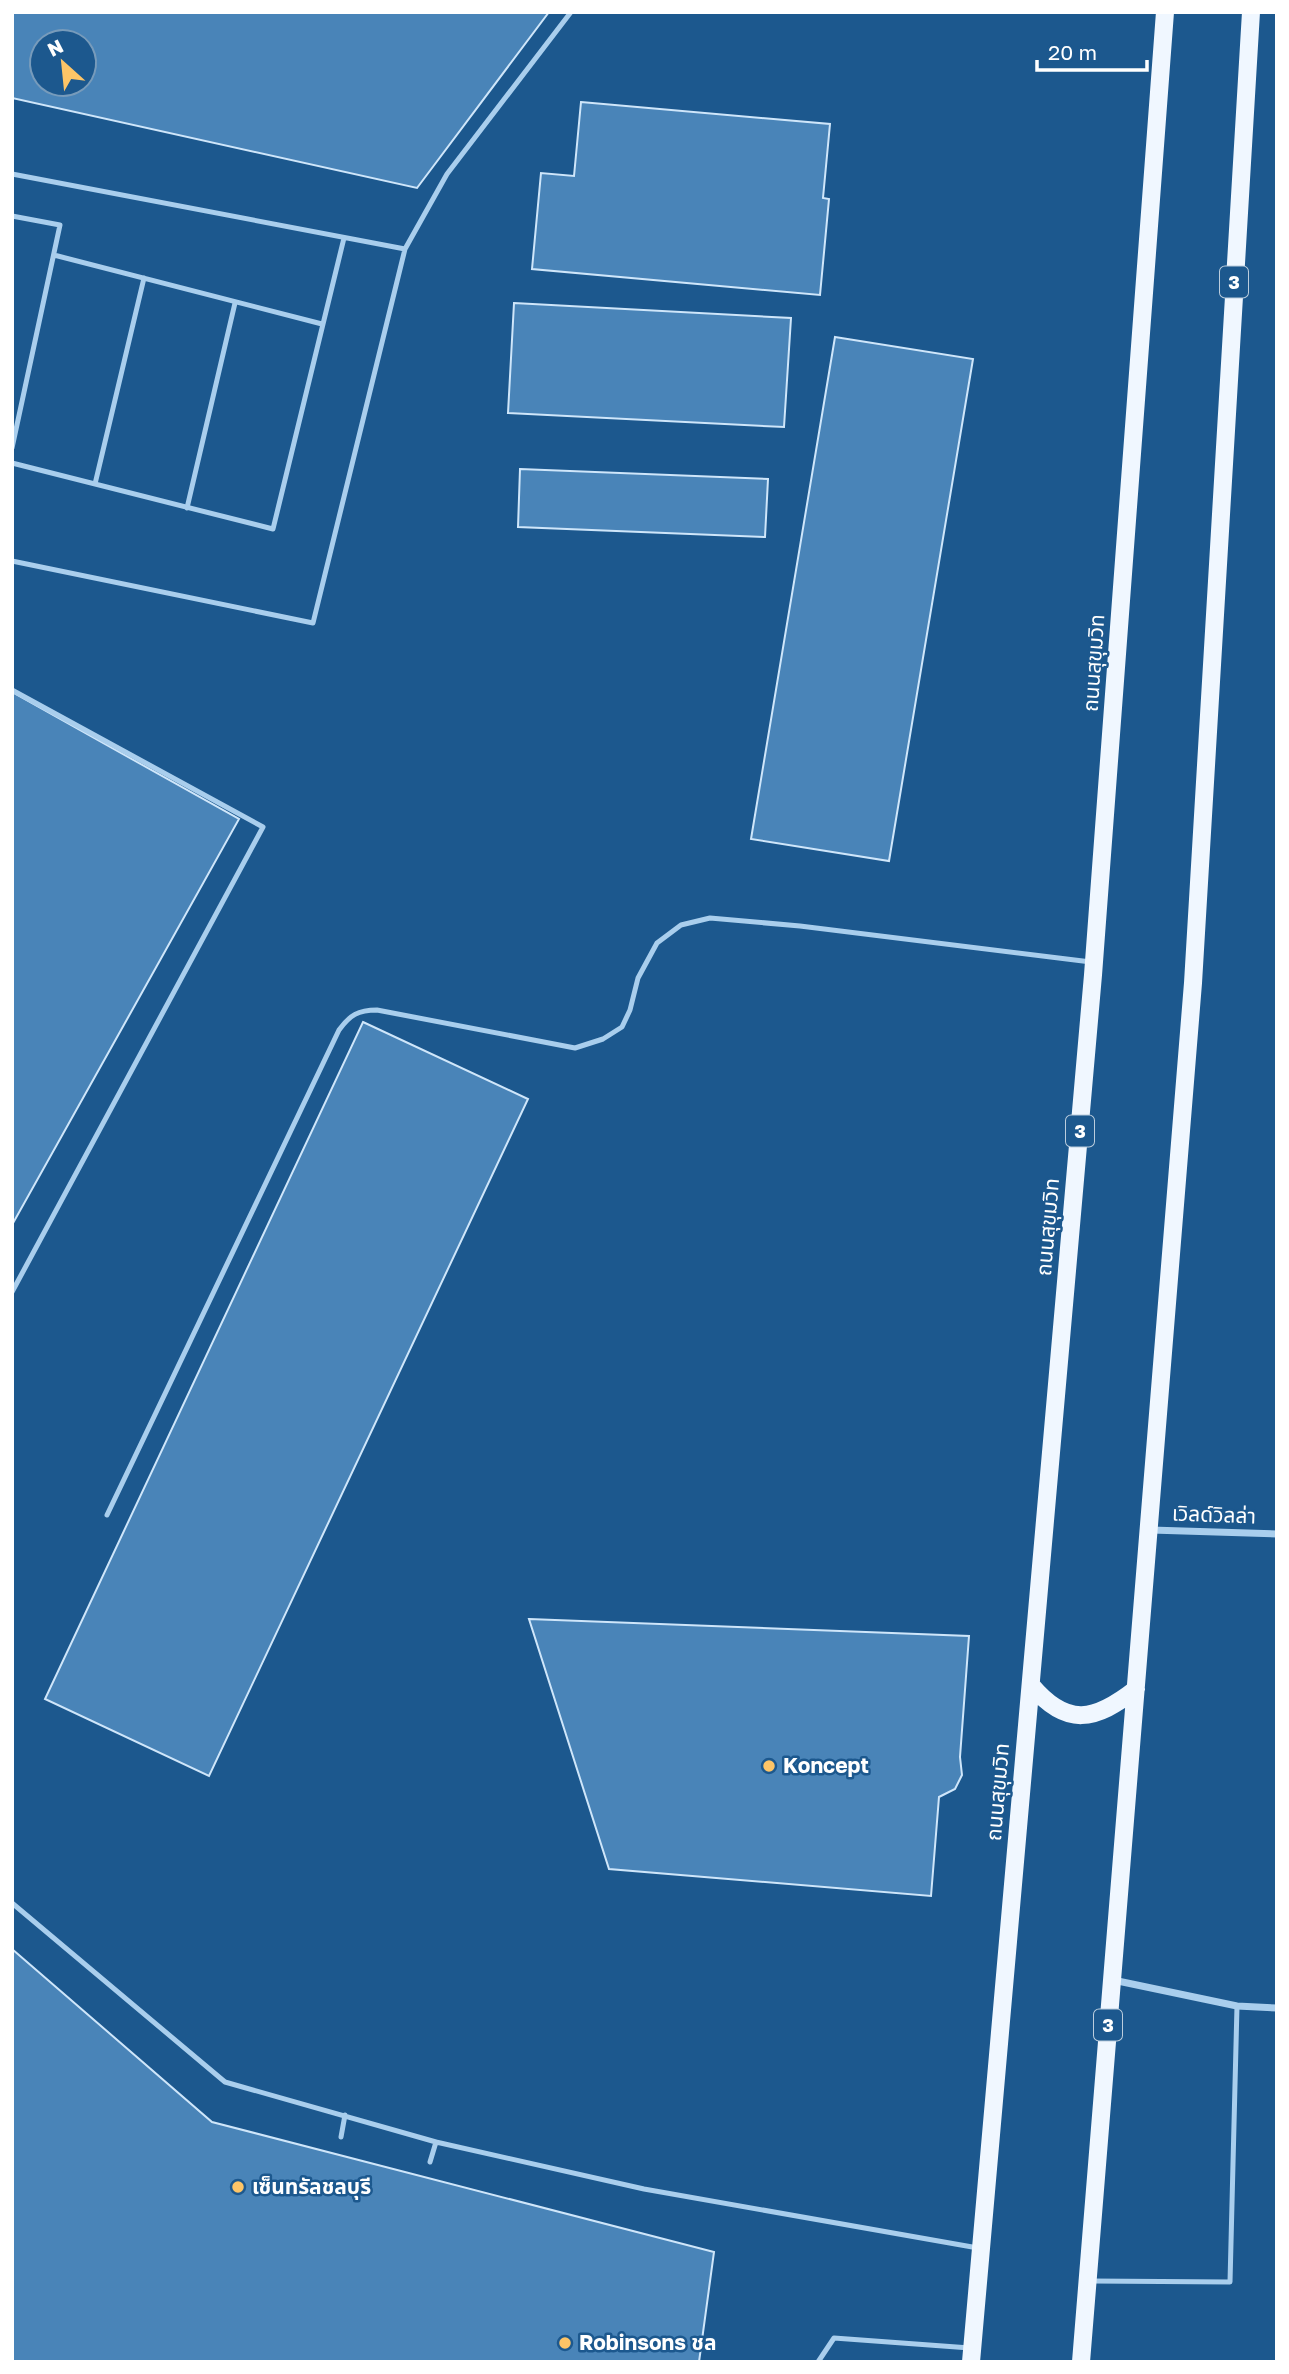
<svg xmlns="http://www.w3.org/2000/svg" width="1289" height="2374" viewBox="0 0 1289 2374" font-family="'Golos Text','Noto Sans Thai',sans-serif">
<rect width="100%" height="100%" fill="#1c588e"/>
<path fill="#4984b8" stroke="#cfe6fa" stroke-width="2" fill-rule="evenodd" d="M12,12H549L417,188L12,98ZM42,42H84V84H42Z
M581,102L830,124L823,198L829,199L820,295L532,269L541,173L574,176Z
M514,303L791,318L784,427L508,413Z
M835,337L973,359L889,861L751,839Z
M520,469L768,479L765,537L518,527Z
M12,692L239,819L12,1225Z
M363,1022L528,1099L209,1776L45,1699Z
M529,1619L969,1636L960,1757L962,1775L955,1789L939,1797L931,1896L609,1869Z
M12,1949L212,2122L714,2252L699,2362H12Z"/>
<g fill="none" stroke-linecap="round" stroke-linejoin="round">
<path stroke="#a9ceed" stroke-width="5" d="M12,174L405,249L447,174L571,12
M12,216L60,225L12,448
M54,255L322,324
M12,463L273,529L344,238
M95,484L144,278
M187,508L235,303
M12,561L313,623L405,249
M12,690L263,827L12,1292
M107,1515L339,1030C350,1015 358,1010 377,1010L575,1048L603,1039L622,1027L630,1010L638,978L657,943L681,925L710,918L800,926L1091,962
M12,1903L225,2082L436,2142L644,2189L978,2248
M341,2137L345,2115
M430,2162L436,2142
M1092,2281L1230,2282L1237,2006
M818,2362L834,2338L970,2348"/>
<path stroke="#a9ceed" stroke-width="7" d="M1151,1530L1277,1534
M1113,1980L1237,2006L1277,2008"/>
<path stroke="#f0f7ff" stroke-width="18" d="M1031,1685C1067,1728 1095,1721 1136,1689
M971,2362L1093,975L1165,12
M1081,2362L1193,983L1251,12"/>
</g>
<g fill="#fec567" stroke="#1c588e" stroke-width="2.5">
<circle cx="769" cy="1766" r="7"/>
<circle cx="238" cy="2187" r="7"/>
<circle cx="565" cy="2343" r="7"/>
</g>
<g text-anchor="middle" stroke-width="5" stroke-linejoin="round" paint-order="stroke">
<g fill="#1c588e" stroke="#bbcddd" stroke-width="2">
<rect x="1220" y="266.5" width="28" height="31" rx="5"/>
<rect x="1066" y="1115.5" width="28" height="31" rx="5"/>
<rect x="1094" y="2009.5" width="28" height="31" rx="5"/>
</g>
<g font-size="19" font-weight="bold" fill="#fff">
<text x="1234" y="289">3</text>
<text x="1080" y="1138">3</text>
<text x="1108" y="2032">3</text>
</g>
<g font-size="21" fill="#fff" stroke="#1c588e">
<text transform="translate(1094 663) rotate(-86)" y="7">ถนนสุขุมวิท</text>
<text transform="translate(1048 1227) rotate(-85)" y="7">ถนนสุขุมวิท</text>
<text transform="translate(1214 1515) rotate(2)" y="7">เวิลด์วิลล่า</text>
<text transform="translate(998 1792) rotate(-85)" y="7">ถนนสุขุมวิท</text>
</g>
<g font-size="21" font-weight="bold" fill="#fff" stroke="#1c588e" text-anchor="start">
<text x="783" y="1773">Koncept</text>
<text x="252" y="2194">เซ็นทรัลชลบุรี</text>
<text x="579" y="2350">Robinsons ชล</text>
</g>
</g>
<rect width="1289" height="2374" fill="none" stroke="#ffffff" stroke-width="28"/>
<g transform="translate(63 63) rotate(333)"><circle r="33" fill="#1c588e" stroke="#779bbb" stroke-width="2"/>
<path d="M0-5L12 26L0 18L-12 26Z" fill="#fec567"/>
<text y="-10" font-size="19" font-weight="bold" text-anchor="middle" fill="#ffffff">N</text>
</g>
<path d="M1037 60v10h110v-10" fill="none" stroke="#ffffff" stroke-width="3.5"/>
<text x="1048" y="60" font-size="21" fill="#ffffff" stroke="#1c588e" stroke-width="5" paint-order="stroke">20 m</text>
</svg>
